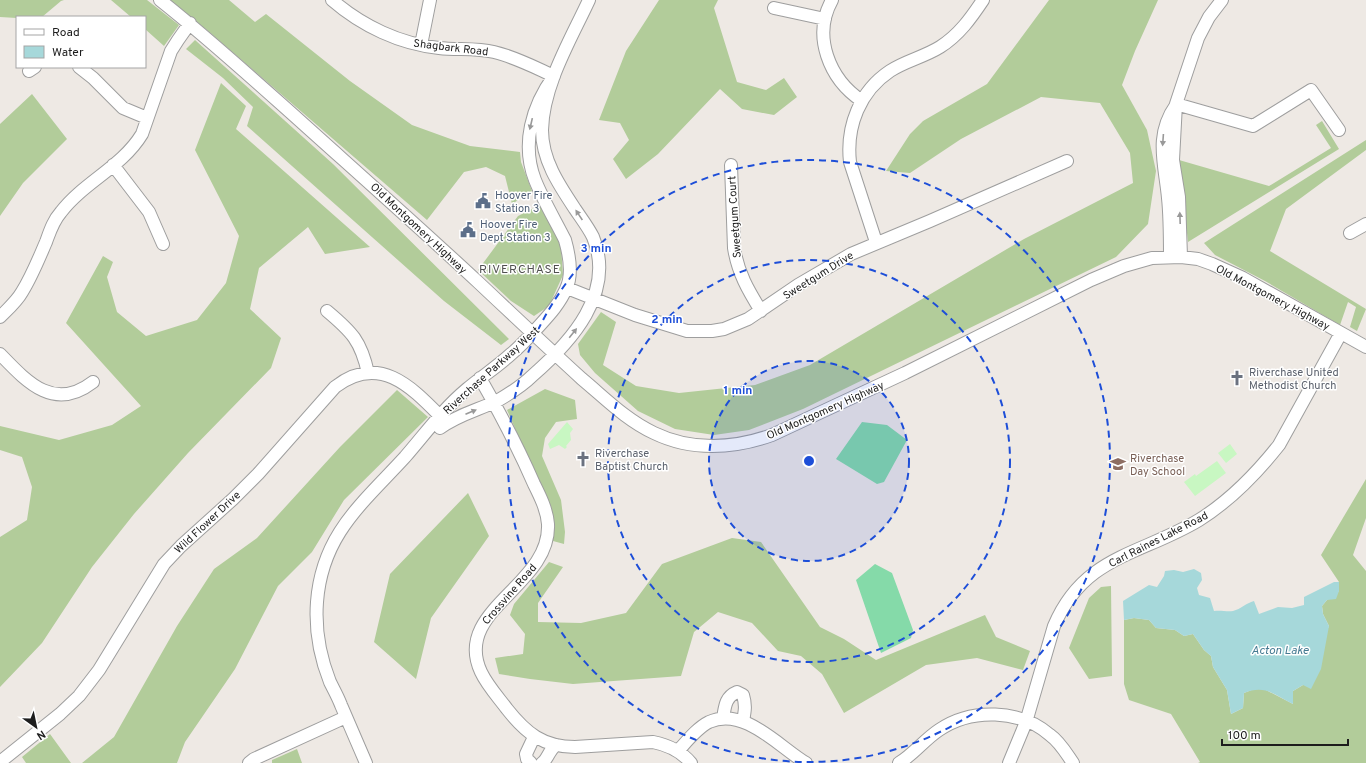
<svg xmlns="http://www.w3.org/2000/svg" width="1366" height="763" viewBox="0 0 1366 763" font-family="Overpass,sans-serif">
<rect width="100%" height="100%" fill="#eee9e4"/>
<path fill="#b2cc9a" d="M0,0H64L61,1L42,17H17V18L0,17Z
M111,0H147L179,25L164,46L145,29V17H131Z
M169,0H229L255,22L266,14L350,81L412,125L470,146L520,152L521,162L532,191L512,204L505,176L486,167L464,172L427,220L208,31Z
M659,0H718L714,8L737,82L766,90L784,78L797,97L774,115L742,109L720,89L658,154L626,179L613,159L629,140L620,123L599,120L626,51Z
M1049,0H1158L1135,51L1122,85L1147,130L1156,171L1148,224L1116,257L803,409L749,430L714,435L675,429L638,411L595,373L580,355L578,344L601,312L616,322L603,365L636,386L679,393L755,385L810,365L1024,239L1133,183L1130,153L1100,103L1041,97L961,139L910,173L886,171L910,134L923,121L987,84Z
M195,40L333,164L509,339L501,345L444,301L247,126L253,107L223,78L186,49Z
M221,83L246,106L236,129L370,247L325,254L308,227L259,268L250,309L281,338L271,368L188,453L134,514L92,567L42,643L0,687V537L27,520L32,487L22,457L0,450V426L59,440L112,425L141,406L66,323L103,256L113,262L107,277L117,312L146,336L197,320L226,283L239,236L195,150Z
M32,94L67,139L23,183L0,216V124Z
M1322,121L1339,149L1188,242L1179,160L1269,186L1331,148L1316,125Z
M1366,140V150L1286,209L1270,251L1366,309L1357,331L1350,327L1356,307L1348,302L1340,325L1265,281L1215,255L1204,243Z
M540,205L561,246L563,275L549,306L534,316L511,301L478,270L518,216Z
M545,389L575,400L577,419L556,422L545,438L542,456L561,500L565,532L564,544L553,541V515L507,410Z
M397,390L428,417L344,500L312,552L278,586L235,669L185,742L177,763H82L114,737L177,626L214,569L257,538L340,447Z
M1366,479V518L1353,555L1366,571V763H1198L1200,762L1171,714L1129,700L1124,684V620L1134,618L1149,620L1156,628L1175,630L1184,636L1193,634L1204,650L1211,656L1213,667L1227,690L1231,714L1243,708L1244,693L1254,689H1264L1293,704V691L1303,685L1329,626L1323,614L1322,606L1327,600L1339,591V582L1321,555Z
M468,493L489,536L431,618L416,679L374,642L390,574Z
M732,538L761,542L820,627L844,639L876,660L985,615L996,637L1030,651L1023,670L977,658L926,665L844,713L822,674L801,656L778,651L752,623L718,612L694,632L681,676L573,684L530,679L499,674L495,658L523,654L525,634L510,615L514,604L549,562L563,567L538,603V622L581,623L626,613L662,564Z
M1111,586L1112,676L1089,679L1069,648L1089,598L1101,587Z
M50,734L71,763H26L22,757Z
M297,749L302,763H272V760Z"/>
<path fill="#c8f7c2" d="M567,422L573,429L570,433L571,440L566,446L567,447L565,449L559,445L550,449L548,444Z
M1230,444L1237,454L1226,463L1218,453Z
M1217,461L1226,473L1195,496L1184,482L1195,474L1196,476Z"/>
<path fill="#85daa9" d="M862,422L887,425L907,440L884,482L877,484L836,459Z
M875,564L892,573L913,630L911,638L881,653L856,580Z"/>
<path fill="#a6d8da" d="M1194,569L1201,573L1202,580L1197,588L1199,595L1210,598L1214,611C1221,610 1227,612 1233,611C1241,609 1246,603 1254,601L1259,614L1278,607L1292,608L1304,605V597L1334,582H1339V591L1336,599L1327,600L1322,606L1323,614L1329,626L1321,669L1311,689L1303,685L1293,691V704C1275,695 1265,684 1244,693L1243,708L1231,714L1227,690L1213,667L1211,656L1204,650L1193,634L1184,636L1175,630L1156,628L1149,620L1134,618L1124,620L1123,601L1149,585L1157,587L1164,576L1165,571L1174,570L1183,572Z"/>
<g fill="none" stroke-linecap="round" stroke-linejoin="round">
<defs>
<path id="minor" d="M160,0C208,38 253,79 299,120C359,174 420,228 479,283C513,315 547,347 582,379C605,398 626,420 654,433C691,451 733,449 772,435L905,373L1091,280L1124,266L1152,258L1181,257L1198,259L1212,264L1243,278L1366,347
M332,0C362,26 400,44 439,48C457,50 476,48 494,52C515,57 534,67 554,76
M832,0C812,36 829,79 862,101
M774,8L825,19
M421,45L430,0
M79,67L93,78L123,108L147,118
M29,71L35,67
M1176,104L1253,126L1311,90L1339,130
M113,165L149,212L163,244
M731,165L734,248C738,273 748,290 761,311
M1350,233L1366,224
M876,242L850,162C846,126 860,91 890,71C905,61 924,57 940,47C959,35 971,18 983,0
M1170,257C1170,237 1170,217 1168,198C1165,164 1154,136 1176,105
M1181,257L1179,197L1173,160L1176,104L1198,38L1209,17L1222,0
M567,288L635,315L687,331H712L724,329L748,319L798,285L851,254L930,221L1067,161
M327,311C352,332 361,341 368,373
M0,317C8,309 17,301 22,292C32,276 39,258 46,242C50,231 53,221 61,212C84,182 122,167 142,134L171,51L178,40L190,23
M0,354C27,382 54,412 93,382
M480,378C500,413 518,447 534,484C540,496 547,510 548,524C551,586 452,610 481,672C487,685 498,697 507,709C526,733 543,747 575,747L653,742C668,745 681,751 691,763
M440,428C457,415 478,410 497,401C509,394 522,386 532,376C571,342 616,293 593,237C588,227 581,218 575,209C559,185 542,160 542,130C543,85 571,39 589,0
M723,718C725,707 725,697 737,692L743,695C746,705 745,711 743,721
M678,751C687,741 697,728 709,722C744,706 779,747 806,763
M0,762L60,714L79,696L99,670L164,564L181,546L233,499L258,474L335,387C382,351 415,391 447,423
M249,763L254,759L346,717
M366,763C358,744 349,724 341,705C338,697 334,690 330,682C320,657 315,629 317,602C322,534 363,503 405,457C425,434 443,409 467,389C481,377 497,367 511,354C522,345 531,335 540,325C550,314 560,303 566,289C573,275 569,254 565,240C555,220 543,200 535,180C521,144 532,106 554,76
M531,763L527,759L526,754L534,737
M542,763C548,759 549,750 556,745
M899,763C914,754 924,740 939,730C971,708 1020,709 1050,735C1060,742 1066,753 1073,763
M1009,763L1026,722L1054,626C1084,555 1141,555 1199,520C1231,500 1256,474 1279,445L1341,333"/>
</defs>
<use href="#minor" stroke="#9e9e9e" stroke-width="14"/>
<use href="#minor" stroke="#fff" stroke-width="12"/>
</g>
<defs><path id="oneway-solid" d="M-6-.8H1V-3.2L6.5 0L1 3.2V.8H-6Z"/></defs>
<g fill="#999">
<use href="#oneway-solid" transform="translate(531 124) rotate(103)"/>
<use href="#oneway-solid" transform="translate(1163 140) rotate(94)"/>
<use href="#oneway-solid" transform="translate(579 215) rotate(-124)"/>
<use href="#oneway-solid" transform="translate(1180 218) rotate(-92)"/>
<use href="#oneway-solid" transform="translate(573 333) rotate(-51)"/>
<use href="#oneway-solid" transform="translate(471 412) rotate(-23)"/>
</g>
<circle cx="809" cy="461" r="100" fill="#1d4ed8" fill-opacity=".12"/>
<g fill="none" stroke="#1d4ed8" stroke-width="2" stroke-dasharray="7 5">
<circle cx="809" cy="461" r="100"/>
<circle cx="809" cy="461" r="201"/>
<circle cx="809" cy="461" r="301"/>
</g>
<defs>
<symbol id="civic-bare" viewBox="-9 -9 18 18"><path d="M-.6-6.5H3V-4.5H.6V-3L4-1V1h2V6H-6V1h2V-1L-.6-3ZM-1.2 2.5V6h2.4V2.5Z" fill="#5c6f8a" stroke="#fff" stroke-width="2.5" paint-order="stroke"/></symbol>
<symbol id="church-bare" viewBox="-9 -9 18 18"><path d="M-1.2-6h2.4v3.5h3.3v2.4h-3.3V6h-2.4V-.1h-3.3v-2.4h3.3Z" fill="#6b7280" stroke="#fff" stroke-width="2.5" paint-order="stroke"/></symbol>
<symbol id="school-bare" viewBox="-9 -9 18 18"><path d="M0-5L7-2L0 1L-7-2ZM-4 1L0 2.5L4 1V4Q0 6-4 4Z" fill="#8d6e63" stroke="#fff" stroke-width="2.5" paint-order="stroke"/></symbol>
</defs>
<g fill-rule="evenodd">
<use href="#civic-bare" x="472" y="190" width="22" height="22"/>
<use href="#civic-bare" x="457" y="219" width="22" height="22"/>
<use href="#church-bare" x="1226" y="367" width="22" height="22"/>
<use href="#church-bare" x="572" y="448" width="22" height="22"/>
<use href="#school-bare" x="1107" y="453" width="22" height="22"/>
</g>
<g text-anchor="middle" stroke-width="3" stroke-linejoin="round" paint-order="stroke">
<g font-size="11" fill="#1d1d1d" stroke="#fff">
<text transform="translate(451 47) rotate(7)" y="4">Shagbark Road</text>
<text transform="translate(734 217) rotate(-94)" y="4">Sweetgum Court</text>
<text transform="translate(419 228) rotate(43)" y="4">Old Montgomery Highway</text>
<text transform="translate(818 275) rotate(-32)" y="4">Sweetgum Drive</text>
<text transform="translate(1273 297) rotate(28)" y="4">Old Montgomery Highway</text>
<text transform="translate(491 370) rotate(-42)" y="4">Riverchase Parkway West</text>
<text transform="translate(825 410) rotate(-24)" y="4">Old Montgomery Highway</text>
<text transform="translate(207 522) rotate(-43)" y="4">Wild Flower Drive</text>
<text transform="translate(1158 539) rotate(-27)" y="4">Carl Raines Lake Road</text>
<text transform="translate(509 594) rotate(-49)" y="4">Crossvine Road</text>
</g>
<g font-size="11" fill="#4e5e75" stroke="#fff" text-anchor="start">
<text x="495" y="199">Hoover Fire<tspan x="495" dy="13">Station 3</tspan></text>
<text x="480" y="228">Hoover Fire<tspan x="480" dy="13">Dept Station 3</tspan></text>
</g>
<g font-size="11" fill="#5b616d" stroke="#fff" text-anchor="start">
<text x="1249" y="376">Riverchase United<tspan x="1249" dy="13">Methodist Church</tspan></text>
<text x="595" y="457">Riverchase<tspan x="595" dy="13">Baptist Church</tspan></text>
</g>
<g font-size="11" fill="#785e54" stroke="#fff" text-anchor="start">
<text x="1130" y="462">Riverchase<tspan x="1130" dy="13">Day School</tspan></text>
</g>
<g font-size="12" letter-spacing="1" fill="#505050" stroke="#fff">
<text x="520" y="273">RIVERCHASE</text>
</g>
<g font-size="12" font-style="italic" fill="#457a92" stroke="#fff">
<text x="1280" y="654">Acton Lake</text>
</g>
</g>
<circle cx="809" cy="461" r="6" fill="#1d4ed8" stroke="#fff" stroke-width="2"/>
<g font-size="12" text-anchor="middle" font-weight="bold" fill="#1d4ed8" stroke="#fff" stroke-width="3" stroke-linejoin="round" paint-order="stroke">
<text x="596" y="252">3 min</text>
<text x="667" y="323">2 min</text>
<text x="738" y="394">1 min</text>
</g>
<rect x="16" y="16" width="130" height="52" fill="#ffffff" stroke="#a5a5a5"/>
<rect x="24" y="29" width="20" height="6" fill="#ffffff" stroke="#a5a5a5"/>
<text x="52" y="36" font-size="12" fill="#1d1d1d">Road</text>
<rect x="24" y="46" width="20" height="12" fill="#a6d8da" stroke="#a5a5a5"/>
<text x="52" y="56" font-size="12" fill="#1d1d1d">Water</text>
<g transform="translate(36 727) rotate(147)" stroke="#ffffff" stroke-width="3" paint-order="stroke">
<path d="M0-3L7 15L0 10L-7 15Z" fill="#1d1d1d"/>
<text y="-6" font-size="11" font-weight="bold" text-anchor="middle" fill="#1d1d1d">N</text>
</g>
<path d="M1222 739v6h126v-6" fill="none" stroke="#1d1d1d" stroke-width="2"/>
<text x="1228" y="739" font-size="12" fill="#1d1d1d" stroke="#ffffff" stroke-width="3" paint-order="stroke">100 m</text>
</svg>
